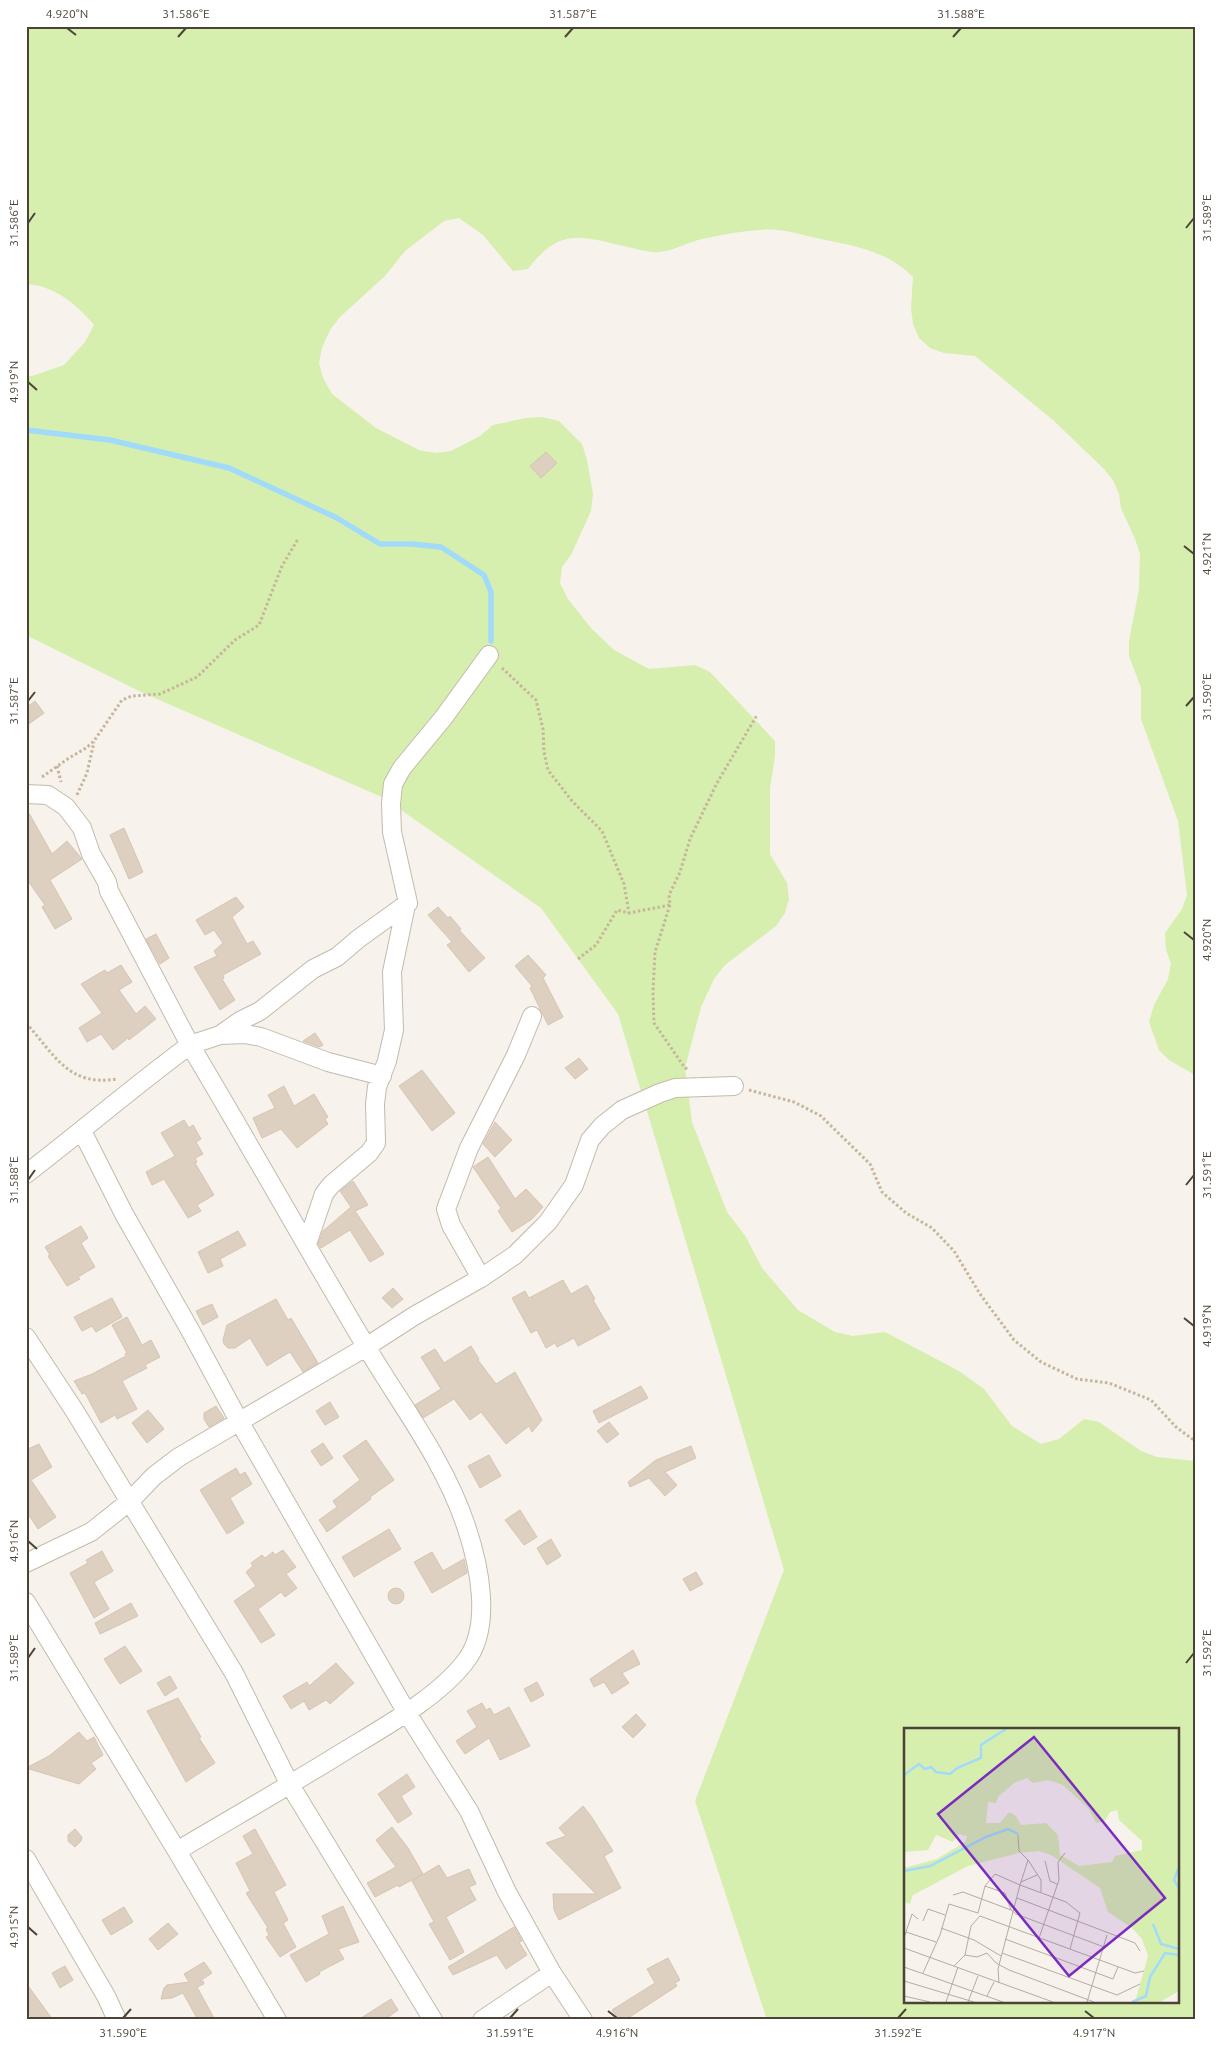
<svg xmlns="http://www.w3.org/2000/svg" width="1221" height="2046" viewBox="0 0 1221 2046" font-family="Ubuntu,sans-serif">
<rect width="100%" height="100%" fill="#f7f2eb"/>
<path fill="#d6efaf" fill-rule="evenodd" d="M26,26H1195V1075L1169,1060L1159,1050L1149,1022L1154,1005L1168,979L1171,964L1166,949L1165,933L1182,909L1187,895L1178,821L1141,719V688L1129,656V641L1139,589L1140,554L1135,539L1121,508L1119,494L1113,480L1104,469L1053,420L975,356L944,353L930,348L919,338L913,324L911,308L913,277C887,250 850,245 816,238C803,235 790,231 778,230C754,228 726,234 702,239C687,242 674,251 659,252C651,253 641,250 633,248C584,238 562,224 528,269L513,271L483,235L459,218L444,221L405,251L385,276L340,317L330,330L322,348L319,363L323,378L332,394L376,428L419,450L435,453L451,451L480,436L493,425L526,418L542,417L559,421L582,444L587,460L593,494L591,511L571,555L562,567L560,583L568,599L591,628L614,650L649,669L695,665L710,672L775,741V756L770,788V854L787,883L789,899L785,913L776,926L725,965L714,979L701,1007L685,1068L692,1122L727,1212L746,1237L762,1268L798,1310L835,1332L853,1336L885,1332L959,1371L984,1389L1012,1426L1041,1444L1059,1439L1084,1419L1099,1422L1141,1451L1157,1457L1195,1461V2020H767L695,1801L784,1570L618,1014L541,908L384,798L141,692L26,635V375L32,376L64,365L85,342L94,325C77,304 53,285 26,284ZM905,1730H1177V2002H905Z"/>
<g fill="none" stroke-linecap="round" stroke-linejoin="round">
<path stroke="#a1dbf9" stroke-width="5.5" d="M26,430L110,440L229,468L337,518L380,544H411L441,547L484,575L491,592V641"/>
</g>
<path fill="#ddd0c1" stroke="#d6c5b1" d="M546,452L557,463L541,478L530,466Z
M35,701L44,713L26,726V708Z
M26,808L52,854L67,841L82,859L50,880L72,919L55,929L42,907L45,905L26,878Z
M124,828L143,872L129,879L110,835Z
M236,897L244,907L232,917L247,944L253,941L261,954L223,975L224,978L222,979L235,1000L220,1010L194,967L217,956L214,951L223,943L214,930L205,935L196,920Z
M438,907L448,918L450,916L461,929L459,930L485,958L469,972L447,945L452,942L428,915Z
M156,934L169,958L160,964L146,939Z
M528,955L546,975L543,978L563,1017L548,1025L530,988L532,986L515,966Z
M121,965L132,982L119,990L136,1014L145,1006L156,1019L129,1040L128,1038L113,1050L101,1034L87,1042L79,1028L102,1013L81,984L105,970L107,973Z
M315,1033L323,1045L319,1047L303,1041Z
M579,1058L588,1069L575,1079L565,1068Z
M422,1070L455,1113L432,1131L399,1086Z
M284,1086L294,1106L314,1094L328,1117L325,1119L328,1124L297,1148L281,1129L262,1138L253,1118L275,1108L268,1095Z
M184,1120L189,1128L193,1125L201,1139L196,1142L203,1154L195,1158L197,1162L195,1163L214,1195L197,1205L201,1211L188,1218L164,1179L152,1185L146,1172L175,1156L161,1133Z
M495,1122L512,1140L495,1157L483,1144Z
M488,1157L515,1199L526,1189L543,1207L532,1219L512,1232L498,1211L501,1208L473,1167Z
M353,1181L368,1205L355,1211L384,1254L370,1262L350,1230L321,1248L318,1244L323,1231L351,1207L340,1191Z
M81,1226L88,1238L81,1243L95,1267L78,1277L80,1279L67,1286L48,1256L50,1255L45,1247Z
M238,1231L246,1245L220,1259L223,1266L208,1273L198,1252Z
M563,1280L571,1294L587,1285L595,1299L593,1300L610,1329L578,1346L574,1338L557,1347L555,1343L546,1348L537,1330L531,1333L512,1298L525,1291L529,1298Z
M393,1288L403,1299L392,1308L382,1298Z
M112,1298L122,1317L96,1332L92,1326L82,1331L74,1317Z
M276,1299L288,1320L291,1318L318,1363L303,1372L290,1352L267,1366L250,1338L235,1348H228L224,1344L223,1340L227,1325Z
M212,1304L218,1317L203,1325L196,1311Z
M127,1317L142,1345L151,1340L160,1357L145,1365L147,1368L122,1381L137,1409L117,1419L115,1415L101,1423L85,1393L82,1394L74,1381L92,1374L126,1356L125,1354L127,1353L112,1325Z
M471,1346L479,1359L478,1360L496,1384L515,1372L542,1420L532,1432L529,1426L506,1444L481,1412L470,1420L454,1399L423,1418L415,1405L441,1389L421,1357L435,1349L444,1363Z
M641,1386L648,1398L599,1423L593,1411Z
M330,1402L339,1417L325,1425L316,1411Z
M216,1406L224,1418L209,1427L204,1419V1413Z
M148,1410L164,1429L147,1443L132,1423Z
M609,1422L619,1434L607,1443L597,1431Z
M366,1440L394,1480L370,1497L371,1499L327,1532L319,1520L337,1507L333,1501L360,1480L343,1456Z
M323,1443L333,1458L321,1466L311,1451Z
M39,1444L52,1467L31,1480L56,1517L38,1529L26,1511V1450Z
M691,1446L696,1458L665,1472L677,1485L665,1496L649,1478L630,1487L628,1482L656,1460Z
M489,1455L501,1476L480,1488L468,1466Z
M236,1468L240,1475L245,1472L252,1484L230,1498L244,1523L227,1534L200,1490Z
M520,1510L537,1537L524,1545L505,1520Z
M389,1529L401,1549L354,1577L342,1557Z
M551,1539L561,1556L547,1565L537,1548Z
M283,1550L296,1567L286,1574L297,1588L285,1597L281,1592L258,1609L275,1635L261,1643L234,1601L256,1586L246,1572L253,1566L251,1563L262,1555L265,1558L273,1552L275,1555Z
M102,1551L113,1571L94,1582L109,1609L94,1618L70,1573L88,1563L86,1560Z
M432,1552L443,1571L464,1559L467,1573L432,1593L414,1562Z
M696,1572L703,1584L690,1591L683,1579Z
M388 1596a8 8 0 1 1 16 0a8 8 0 1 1-16 0Z
M131,1603L138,1616L100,1634L95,1623Z
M125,1646L142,1671L120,1684L104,1659Z
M633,1650L640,1664L622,1673L629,1683L612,1694L604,1682L594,1687L590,1679Z
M336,1663L354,1683L330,1704L326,1700L309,1710L304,1701L291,1709L283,1696L307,1682L309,1686Z
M170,1676L177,1688L165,1696L157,1683Z
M537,1682L544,1695L531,1702L524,1689Z
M178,1698L201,1737L199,1738L215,1763L186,1782L147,1711Z
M482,1703L486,1710L490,1708L494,1715L509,1707L530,1746L500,1760L489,1738L465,1754L456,1741L477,1727L467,1711Z
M636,1714L646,1725L633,1738L622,1727Z
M79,1732L87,1741L94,1737L103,1755L91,1763L96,1769L79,1784L26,1768L49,1756Z
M407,1774L415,1787L401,1796L412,1814L398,1823L378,1794Z
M583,1806L591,1816L613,1851L604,1856L621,1888L559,1920L554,1910L553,1894H596L546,1843L566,1836L559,1828Z
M392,1827L408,1848L423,1874L399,1887L398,1885L375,1897L367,1883L396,1867L376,1840Z
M75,1829L82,1837L81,1841L75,1847L68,1841V1835Z
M255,1829L286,1885L274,1892L288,1920L283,1923L296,1947L280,1957L266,1937L269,1935L266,1929L268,1928L246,1893L250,1891L236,1863L253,1854L243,1836Z
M439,1865L447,1878L469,1869L476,1884L469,1887L476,1900L446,1917L464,1952L450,1960L429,1924L434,1922L412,1881Z
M343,1906L359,1942L338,1949L344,1959L319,1972L320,1974L306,1982L290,1955L329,1934L322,1916Z
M124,1907L133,1922L111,1935L102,1920Z
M168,1923L178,1934L158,1950L149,1939Z
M514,1927L522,1941L519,1942L527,1955L506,1969L497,1955L453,1975L448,1967Z
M668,1958L680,1980L675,1983L677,1986L625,2020H619L612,2010L655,1983L647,1969Z
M204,1962L212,1973L200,1981H203L204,1984L197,1987L215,2020H198L183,1993L172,1998L161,1999L164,1988L167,1985L189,1982L184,1974Z
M65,1966L73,1980L60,1988L52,1973Z
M26,1983L53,2020H33L26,2010Z
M391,1999L398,2010L384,2020H358Z"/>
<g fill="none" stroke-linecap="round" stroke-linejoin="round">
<defs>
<path id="street" d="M26,794L48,795L66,807L82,828L91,854L107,882L109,891L190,1045C134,1086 81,1132 26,1174
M220,1035L245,1034L261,1037L328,1062L382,1076
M82,1131L124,1214L190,1330L239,1421L407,1713L469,1811L507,1892L552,1973L583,2020
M307,1244L324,1194L331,1185L369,1153L376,1143L375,1104L377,1087L387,1061L394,1030L392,972L406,905
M481,1278L451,1225L446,1209L469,1148L516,1055L532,1016
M26,1337L74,1410L234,1673L290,1785L433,2020
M26,1563L91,1532L130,1501L154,1476L179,1457L366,1347L414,1316L481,1278L515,1255L548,1222L574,1185L590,1140L602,1126L622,1110L660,1093L675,1088L734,1086
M26,1602L177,1851L277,2020
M177,1851C234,1817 292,1784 348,1749C386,1726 438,1697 465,1662C493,1627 479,1564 466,1526C445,1462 401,1405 367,1348C307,1248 250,1145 190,1045L220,1035L240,1021L260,1011L313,969L337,957L358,939L408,903L392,832L391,804L393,784L402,768L444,717L489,655
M26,1859L106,1996L117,2020
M482,2020L552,1973"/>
</defs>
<use href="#street" stroke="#c4baab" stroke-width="20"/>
<path stroke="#c7b59b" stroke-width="3" stroke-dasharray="2.5 2.5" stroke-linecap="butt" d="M502,668L536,700L543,729L544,752L548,770L572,801L602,831L624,884L629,913
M57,766L61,782
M42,777L69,758L86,748L94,741L122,700L132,696L160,694L197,677L235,640L259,625L282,566L298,539
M77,795L87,773L94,742
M670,905L655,952L653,991L654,1023L685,1068L689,1069
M578,959L596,945L617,910L629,913L670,905L669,895L680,872L690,839L717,783L757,715
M26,1023C55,1055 68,1087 117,1079
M749,1090L794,1102L821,1116L870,1164L882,1192L906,1213L932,1228L954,1251L980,1294L1014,1340L1041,1362L1077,1379L1109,1383L1151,1400L1176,1427L1195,1441"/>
<use href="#street" stroke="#fff" stroke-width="18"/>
</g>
<path fill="none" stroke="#4c4337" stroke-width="2" d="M67,28L76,35M178,37L186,28M565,37L573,28M953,37L961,28M28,223L35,213M1186,228L1194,218M28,382L37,390M1184,546L1194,554M28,701L35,692M1186,706L1194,697M1184,932L1194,940M28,1180L35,1170M1186,1185L1194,1175M1184,1318L1194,1326M28,1541L37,1549M28,1658L35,1648M1186,1663L1194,1653M28,1927L37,1935M608,2011L617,2018M1085,2011L1094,2018M123,2018L131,2009M510,2018L518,2009M898,2018L906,2009"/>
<g transform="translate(904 1728)">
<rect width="275" height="275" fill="#f7f2eb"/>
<path d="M0,1H275V263L256,274H231L244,228L238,211L228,200L204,184L196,160L147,127L135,123L115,125L64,138L9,167L6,176L0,174V140L33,131L61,114L63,108L55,106L49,114L32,107L24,122L0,124ZM123,50L129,55L144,52L159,57L185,81L192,95L200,94L206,84L213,82L215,92L238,113V122L211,128L208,134L175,138L156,127L154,107L142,95L117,97L112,88L105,84L96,95H82L84,74L92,75L94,69L110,55Z" fill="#d6efaf" fill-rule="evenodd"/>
<path fill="none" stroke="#a1dbf9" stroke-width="2.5" d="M0,47L15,36L21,41L27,39L32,44L46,46L53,40L77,30V17L102,1M275,139L270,152L275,160M0,143L26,138L82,109L104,101L114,106M249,196L257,216L275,221M228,274L242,268L246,249L261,225L275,227"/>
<path fill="none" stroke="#b3aca3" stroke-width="1" d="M114,107L115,123L124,132L116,157L162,174L176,185L166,221M124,132L137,152V164M141,133L146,153L153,156M117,154L133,147M81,158L101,165L107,182L112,186L200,219M49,167L59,164L107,182M113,170L231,215L236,223M19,193L24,181L41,187M37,200L70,212L97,228M2,204L32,214M0,210L8,186L14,191M135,210L155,152L154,134L161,125M101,211L209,251L214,239M0,220L149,274M98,225L213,267L236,256M61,227L73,229L83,225L92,235L105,242L190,274M50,238L61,227L67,198L76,188L231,245L240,243M0,239L99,274M19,245L36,207L45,176L74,185L81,158L91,146L116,157L94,241L95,255M0,253L70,274M0,268L26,274M83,268L90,254M42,274L54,239M64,274L74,248M183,274L203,207"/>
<path fill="#7b2cbf" fill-opacity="0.15" stroke="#7b2cbf" stroke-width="2.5" d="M130,9L261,170L165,248L34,86Z"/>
<rect width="275" height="275" fill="none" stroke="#4c4337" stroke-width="2.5"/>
</g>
<rect width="1221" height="2046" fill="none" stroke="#ffffff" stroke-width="55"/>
<rect x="28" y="28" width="1166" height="1990" fill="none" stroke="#4c4337" stroke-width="2"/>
<g font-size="12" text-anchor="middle" fill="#4c4337">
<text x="67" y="18">4.920°N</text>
<text x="186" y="18">31.586°E</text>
<text x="573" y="18">31.587°E</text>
<text x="961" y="18">31.588°E</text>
<text transform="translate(1207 218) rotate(-90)" y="4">31.589°E</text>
<text transform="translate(14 223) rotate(-90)" y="4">31.586°E</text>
<text transform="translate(14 382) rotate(-90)" y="4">4.919°N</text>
<text transform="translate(1207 554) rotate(-90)" y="4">4.921°N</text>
<text transform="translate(1207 697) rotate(-90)" y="4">31.590°E</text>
<text transform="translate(14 701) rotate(-90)" y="4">31.587°E</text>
<text transform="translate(1207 940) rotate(-90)" y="4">4.920°N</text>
<text transform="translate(1207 1175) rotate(-90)" y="4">31.591°E</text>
<text transform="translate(14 1180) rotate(-90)" y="4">31.588°E</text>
<text transform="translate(1207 1326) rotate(-90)" y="4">4.919°N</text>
<text transform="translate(14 1541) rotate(-90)" y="4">4.916°N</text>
<text transform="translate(1207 1653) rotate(-90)" y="4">31.592°E</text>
<text transform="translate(14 1658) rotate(-90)" y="4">31.589°E</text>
<text transform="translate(14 1927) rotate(-90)" y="4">4.915°N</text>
<text x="123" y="2037">31.590°E</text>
<text x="510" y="2037">31.591°E</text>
<text x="617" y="2037">4.916°N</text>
<text x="898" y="2037">31.592°E</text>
<text x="1094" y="2037">4.917°N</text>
</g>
</svg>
